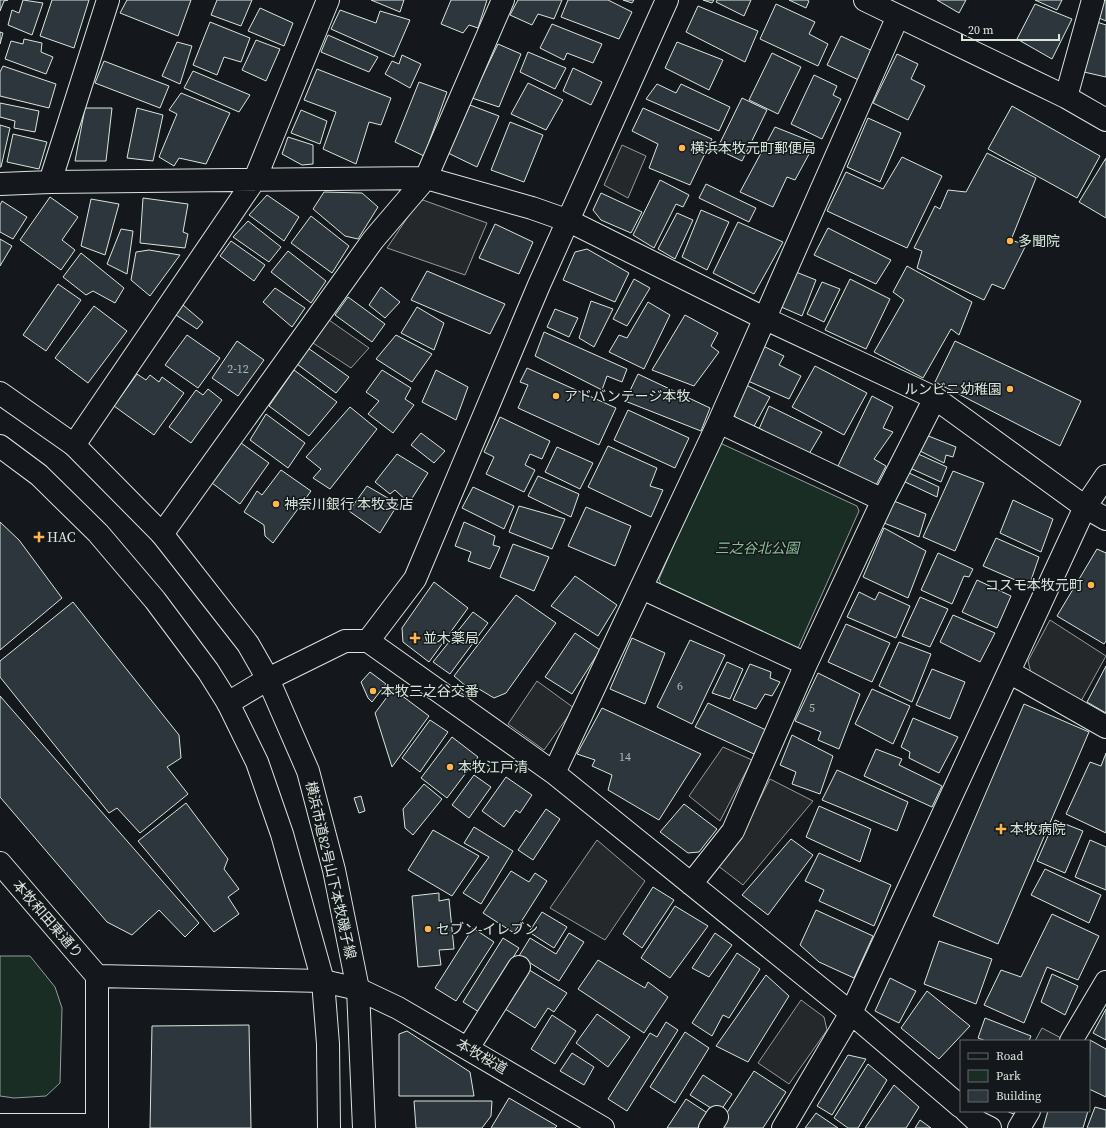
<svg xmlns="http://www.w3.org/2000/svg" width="1106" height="1128" viewBox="0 0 1106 1128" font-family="'Source Serif 4','Noto Sans JP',serif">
<rect width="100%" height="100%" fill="#14181c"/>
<path fill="#1a2d24" stroke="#939e99" d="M720,443L857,506L859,511L798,648L788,650L664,593L659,579L717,445Z
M0,956H30L55,987L62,1008L60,1083L46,1096L14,1098L0,1096Z"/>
<path fill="#24282b" stroke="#939e99" d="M622,145L646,156L628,198L604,185Z
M420,199L487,223L465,275L387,248Z
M329,320L369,348L351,368L313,343Z
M1050,620L1106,656L1080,703L1031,673L1028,661Z
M537,681L574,708L544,750L508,724Z
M723,747L752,760L720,821L689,796Z
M770,779L813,801L743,885L717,865L743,832Z
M597,840L645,881L605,940L550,908Z
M801,1000L824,1017L827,1030L789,1084L758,1063Z
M1042,1028L1061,1038L1060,1041H1035Z"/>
<path fill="#2c363c" stroke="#d8e6dc" d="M0,0H8L4,1L0,11Z
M23,0L43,3L32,35L8,25L12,10L19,13Z
M52,0H89L74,48L40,36Z
M127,0H191L178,36L120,13Z
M217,0H252L241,26L211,15Z
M371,0H404L400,12Z
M451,0H487L478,28L469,25L463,33L441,24Z
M518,0H562L554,19L538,14L532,25L510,15Z
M568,0H608L632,12L619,39L561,17Z
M623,0H634L632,3Z
M703,0H714L712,3Z
M717,0H751L744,16L716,2Z
M789,0H807L809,1L806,8Z
M937,0H966L959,13Z
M1035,0H1062L1057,10Z
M1103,0H1106V21L1099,18Z
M776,4L815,22L809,34L828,44L818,66L760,39Z
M1035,4L1072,19L1052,59L1017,39Z
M698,6L758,31L745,62L686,32Z
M260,8L293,23L284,46L248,31Z
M340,10L376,23L380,11L410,20L394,57L331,29Z
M210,22L250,38L241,62L224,57L217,75L193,65Z
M1097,22L1106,25V77L1084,72Z
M552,24L602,44L593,63L567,53L564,60L540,48Z
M0,32L3,33L0,44Z
M328,35L378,57L369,72L321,52Z
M841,36L879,54L865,83L827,65Z
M24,39L42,43L41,52L53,57L46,74L5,59L11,41L23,44Z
M256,40L280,49L266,81L242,70Z
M177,42L192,46L180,84L162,76Z
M677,42L723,60L709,90L665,68Z
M498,44L521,54L499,107L472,98Z
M528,52L566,68L555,89L520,72Z
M772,53L801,67L778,114L749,100Z
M897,54L918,64L911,79L925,86L908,120L873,103Z
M402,55L421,64L410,88L385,74L392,61L399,64Z
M104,61L169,86L160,108L95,83Z
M3,66L56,84L49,108L0,96V72Z
M573,68L602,82L591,105L563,91Z
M317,69L391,98L381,125L369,122L356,164L323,149L336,112L304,100Z
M193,71L250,95L239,112L184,88Z
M814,75L837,86L833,95L841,99L822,139L791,124Z
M419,82L447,92L424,156L395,142Z
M528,83L563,100L546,130L511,114Z
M657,84L676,93L681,84L730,107L719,131L646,99Z
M181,93L230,113L206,164L179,158L174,166L159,157L177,114L169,110Z
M742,98L767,110L742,161L717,149Z
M0,103L39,111L35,132L14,128L15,121L0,117Z
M470,105L499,116L477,167L448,153Z
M1012,106L1100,156L1077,198L988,149Z
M85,108H112L106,161H75Z
M137,108L163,115L153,161L127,158Z
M643,108L712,139L690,185L649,168L658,144L632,131Z
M301,110L327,121L320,144L291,133Z
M868,118L901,133L880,182L847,167Z
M510,122L543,135L524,182L491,170Z
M0,125L10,128L1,167H0Z
M775,127L815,143L795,180L787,177L773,207L740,192Z
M13,134L47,142L39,169L7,162Z
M288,137L313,145V164L302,165L282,154Z
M987,153L1036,178L1011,240L1026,245L1004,289L992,284L984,300L917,268L922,251L914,248L935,206L940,209L948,190L966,192Z
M902,157L942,176L907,248L827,211L846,172L883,189Z
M1106,158V218L1079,202Z
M660,180L689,195L683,207L676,204L654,248L633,235Z
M706,184L756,208L749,222L699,198Z
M324,192L362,193L378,207L358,239L345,236L313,209Z
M601,193L642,212L631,233L601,220L593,210Z
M267,195L299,217L284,241L249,215Z
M50,197L78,217L62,240L75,250L61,270L20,240Z
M143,198L188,204L183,232L188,234L185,248L140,243Z
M91,199L119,204L105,255L81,246Z
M2,201L27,217L13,239L0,232V205Z
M701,210L729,222L707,270L682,257Z
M677,213L693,220L675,259L658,249Z
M311,216L349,246L332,273L291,243Z
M248,221L281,247L269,262L233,237Z
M738,222L783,242L754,294L713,273Z
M495,224L533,242L519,274L479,258Z
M828,228L891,260L876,284L814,255Z
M121,229L133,231L127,274L107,264Z
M0,239L12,246L0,266Z
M231,241L265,265L254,281L220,256Z
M587,249L629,273L615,302L563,280L575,252Z
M149,250L180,255L150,296L131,280L136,252Z
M288,251L326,281L311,303L271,272Z
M81,253L124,288L115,303L93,291L86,295L63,277Z
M907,266L972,302L959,335L951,329L923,378L874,352L904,300L893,292Z
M427,271L505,304L490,334L411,300Z
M796,272L816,280L802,316L779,306Z
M634,279L650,288L627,326L613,319Z
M850,279L890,299L866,349L825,330Z
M822,282L840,289L824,322L807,314Z
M58,284L81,300L46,351L23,335Z
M381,287L400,302L385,318L369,305Z
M275,288L305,308L292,327L263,302Z
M348,297L385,324L372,342L335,315Z
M591,301L613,309L594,347L579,338Z
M648,302L670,315L644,369L609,352L619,335L627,338Z
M183,305L203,322L197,329L176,315Z
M94,306L127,331L88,383L55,358Z
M417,307L444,323L434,350L401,333Z
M555,309L578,318L569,337L547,327Z
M685,315L718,333L711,346L719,352L694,386L652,370Z
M544,332L627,369L622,382L607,376L602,390L535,356Z
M187,335L220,358L198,388L165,365Z
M396,335L432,354L412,382L376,359Z
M237,341L264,360L238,396L212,378Z
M955,341L1081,401L1060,446L935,382Z
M763,346L784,356L779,365L801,376L789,399L748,381Z
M308,348L349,377L336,393L297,364Z
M815,366L867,393L844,435L792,407Z
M527,368L616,408L599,445L518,408L528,385L520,382Z
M294,370L337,402L309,436L269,406Z
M382,370L411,388L405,399L414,405L393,433L368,414L379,401L366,392Z
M436,370L468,387L456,420L422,402Z
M137,374L146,380L150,375L159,382L162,377L184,393L154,435L114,406Z
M638,374L710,408L701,431L625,401Z
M746,385L770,397L753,428L736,420L733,410Z
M208,389L222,400L191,443L169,427L196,390L203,395Z
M872,396L893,407L883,428L893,432L874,459L886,466L875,487L837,468Z
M769,406L822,432L809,454L759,429Z
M350,407L377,429L330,489L313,478L321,469L306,457Z
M628,410L689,438L675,468L614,440Z
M266,414L305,443L288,468L250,440Z
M500,417L550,441L542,459L530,454L525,465L535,470L524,492L486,474L494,457L484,452Z
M421,433L445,451L434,463L411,445Z
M926,435L956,447L953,457L946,455L944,463L918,450Z
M241,443L269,463L240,504L212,483Z
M608,446L657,468L650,486L663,490L651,517L588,487Z
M557,447L593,463L580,489L545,472Z
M916,453L947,467L941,482L910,468Z
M397,454L428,473L409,503L395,490L390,494L375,482Z
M281,470L311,491L273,543L265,536L264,525L244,512L257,491L262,495Z
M953,471L984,483L955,551L923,537Z
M907,472L939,487L937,497L903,481Z
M538,476L579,494L571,517L528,496Z
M367,486L398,504L380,533L349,511Z
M473,487L514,506L504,529L462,508Z
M1013,500L1053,519L1041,552L1000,533Z
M894,501L926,514L919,537L884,523Z
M519,506L565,519L552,549L509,532Z
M586,507L631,526L615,566L568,546Z
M0,522L19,540L62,598L0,650Z
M464,522L495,536L493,545L500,547L490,569L468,561L471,552L455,546Z
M884,528L926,551L908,598L863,577Z
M996,538L1039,557L1029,586L983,566Z
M513,544L549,557L534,591L500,577Z
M1097,549L1106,553V641L1104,644L1057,616Z
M938,553L973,569L969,577L964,576L952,604L921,590Z
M575,576L617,605L598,636L551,606Z
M977,580L1011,596L997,628L962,612Z
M434,582L468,608L429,662L403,642L402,628Z
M859,592L875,600L879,592L910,606L896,638L847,617Z
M516,595L556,623L506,693L494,698L479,689L474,693L454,676Z
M920,597L948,609L930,647L902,636Z
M73,602L179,735L181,758L167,767L188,794L140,833L117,808L109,813L0,677V661Z
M473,612L488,623L450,674L433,662Z
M953,615L995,633L980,662L940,642Z
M846,624L890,643L872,682L828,662Z
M575,633L600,650L572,694L545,677Z
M632,638L665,653L645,704L610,689Z
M690,640L725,655L692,724L657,707Z
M899,642L931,654L912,702L879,686Z
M727,662L743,669L730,699L712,693Z
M750,664L771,672L770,678L780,682L772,696L765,694L756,709L733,700Z
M1106,666V713L1087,702Z
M932,669L965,682L950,719L916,705Z
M370,672L386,684L372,702L368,698L361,682Z
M818,673L860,694L839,749L818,740L821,732L795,721Z
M393,689L429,716L392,767L375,713Z
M872,689L910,706L893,744L855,724Z
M0,696L199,923L185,937L159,910L132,935L107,922L0,797Z
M708,703L766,730L754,754L695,727Z
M1024,704L1089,732L998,944L933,916Z
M602,708L701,754L659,820L608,790L612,775L592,766L595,760L577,754Z
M913,718L958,737L939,773L909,758L910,752L901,747Z
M430,720L448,732L420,772L402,758Z
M792,735L833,756L820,794L792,784L796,772L780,765Z
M452,737L478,757L447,798L421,778Z
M876,749L902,759L899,765L942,786L932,807L864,776Z
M1106,753V833L1066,814L1090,762L1101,766Z
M837,770L908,802L897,831L822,800Z
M474,775L491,787L469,818L452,805Z
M506,777L532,795L520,813L516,810L504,827L482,811Z
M424,784L442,799L413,835L405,828L403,809Z
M361,796L365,811L359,813L354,798Z
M186,803L228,859L224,869L239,889L228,897L239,914L214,932L138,841Z
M684,804L717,829L699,852L688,853L660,832Z
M819,806L871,829L860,862L806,837Z
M546,809L560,819L533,860L518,850Z
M1055,820L1083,831L1065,873L1037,861Z
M474,827L513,851L481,904L463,893L489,857L464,843Z
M433,830L479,856L452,896L408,870Z
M791,839L813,855L768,915L742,895Z
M1090,840L1106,847V890L1075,877Z
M819,853L891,885L874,926L819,901L824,890L805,881Z
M1045,869L1101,895L1089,923L1031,895Z
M511,871L529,882L535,873L547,881L514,933L483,913Z
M653,887L674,900L642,948L623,934Z
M439,893V901L449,899L454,949L439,950L441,965L418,967L412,896Z
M675,906L708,926L670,978L641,958Z
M816,910L873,936L854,978L819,962L800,945Z
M542,912L567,927L554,948L529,932Z
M1052,914L1099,936L1078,980L1047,967L1024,1023L984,1005L1001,970L1021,977Z
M473,928L494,942L456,1001L435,988Z
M569,933L584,942L559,981L519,956L530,938L556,954Z
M715,933L732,945L709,977L692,968Z
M503,938L519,948L479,1012L463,1002Z
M939,941L992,959L976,1004L924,984Z
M737,953L760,969L729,1018L723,1015L712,1036L692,1023Z
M598,960L645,988L648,982L668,997L644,1033L578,989Z
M526,968L567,993L554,1012L548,1008L535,1028L502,1007Z
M1052,974L1078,986L1065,1015L1041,1002Z
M766,975L789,996L748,1062L716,1046Z
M890,978L916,991L899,1023L875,1011Z
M927,991L970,1026L939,1059L901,1028Z
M1106,1009V1040L1093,1033Z
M597,1014L630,1037L608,1067L576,1043Z
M552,1015L576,1031L555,1064L531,1049Z
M985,1018L1031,1036L1029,1041H986L978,1038Z
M666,1022L678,1030L627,1111L608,1099L650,1033L657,1037Z
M249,1025L251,1128H150L152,1026Z
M407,1031L470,1072L474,1096H399V1034Z
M685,1032L709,1048L675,1103L650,1087Z
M1090,1040L1106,1049V1097L1089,1089Z
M572,1053L594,1067L584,1085L560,1071Z
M848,1055L866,1059L832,1115L817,1106Z
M868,1064L887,1080L858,1128H848L834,1118Z
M754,1071L786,1092L763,1128H717Z
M703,1075L732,1094L719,1113L690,1095Z
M894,1085L919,1107L906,1128H865Z
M509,1098L557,1126L555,1128H491Z
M686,1099L709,1114L699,1128H667Z
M414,1101H492L491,1116L482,1128H416Z
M1095,1107L1106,1110V1128H1087Z
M1006,1111H1021L1019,1116Z
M1048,1111H1088L1083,1128H1043Z
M816,1113L838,1128H805Z
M920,1120L931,1128H915Z"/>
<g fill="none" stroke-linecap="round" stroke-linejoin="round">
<defs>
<path id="minor" d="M865,0L1066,97L1106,120
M1066,97L1093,0
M50,182L108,0
M0,184L50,182L426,178L532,208L569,221L766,319L935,398L1085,507L1106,519
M719,422L883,500
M74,445L255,179L328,0
M162,534L373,240L426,178L503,0
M642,588L806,664
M368,641L415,579L539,285L667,0
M1009,672L1106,727
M228,703L268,679L345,641H368L554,773L851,1013L961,1107
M554,773L719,422L898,16
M0,863L97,976
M691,884L733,831L806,664L883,500L935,398
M97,976L323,981L358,989L398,1008L603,1128
M97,976V1128
M1071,1041L1106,982
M468,1048L519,967
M966,1111L978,1122L990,1128
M0,1125H97
M710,1128L717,1117
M783,1128L851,1013L1085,507L1106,476
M1019,1128L1029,1111"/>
<path id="major" d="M0,393L74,445L162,534L248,644L268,679L308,771L334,870L358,989L364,1128
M0,446L39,475L98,533L155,600L208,671L228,703L257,762L282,834L323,981L328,1044L329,1128"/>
</defs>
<use href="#minor" stroke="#d8e6dc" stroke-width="24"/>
<use href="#major" stroke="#d8e6dc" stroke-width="24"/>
<use href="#minor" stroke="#14181c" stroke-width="22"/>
<use href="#major" stroke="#14181c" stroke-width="22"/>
</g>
<g fill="#ffb74d" stroke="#14181c" stroke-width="1.5">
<circle cx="682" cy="148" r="4"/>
<circle cx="1010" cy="241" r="4"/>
<circle cx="1010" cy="389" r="4"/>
<circle cx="556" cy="396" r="4"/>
<circle cx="276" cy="504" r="4"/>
<path d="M37 531h4v4h4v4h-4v4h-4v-4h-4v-4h4z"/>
<circle cx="1091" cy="585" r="4"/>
<path d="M413 632h4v4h4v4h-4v4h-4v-4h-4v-4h4z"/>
<circle cx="373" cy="691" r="4"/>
<circle cx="450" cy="767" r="4"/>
<path d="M999 823h4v4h4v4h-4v4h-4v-4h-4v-4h4z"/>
<circle cx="428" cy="929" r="4"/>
</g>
<g text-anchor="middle" stroke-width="3" stroke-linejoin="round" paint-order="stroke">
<g font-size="12" fill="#adbab4">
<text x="238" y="373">2-12</text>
<text x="680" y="690">6</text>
<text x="812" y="712">5</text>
<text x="625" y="761">14</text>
</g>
<g font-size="14" fill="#d8e6dc" stroke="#14181c" text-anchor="start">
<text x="690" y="153">横浜本牧元町郵便局</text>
<text x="1018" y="246">多聞院</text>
<text x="1002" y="394" text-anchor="end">ルンビニ幼稚園</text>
<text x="564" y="401">アドバンテージ本牧</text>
<text x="284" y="509">神奈川銀行 本牧支店</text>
<text x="47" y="542">HAC</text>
<text x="1083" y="590" text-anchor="end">コスモ本牧元町</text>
<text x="423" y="643">並木薬局</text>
<text x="381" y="696">本牧三之谷交番</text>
<text x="458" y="772">本牧江戸清</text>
<text x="1010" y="834">本牧病院</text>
<text x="436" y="934">セブン-イレブン</text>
</g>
<g font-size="14" font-style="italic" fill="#8ac095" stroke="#14181c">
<text x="757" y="553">三之谷北公園</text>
</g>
<g font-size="14" fill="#d8e6dc" stroke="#14181c">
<text transform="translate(331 870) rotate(77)" y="5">横浜市道82号山下本牧磯子線</text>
<text transform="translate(48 919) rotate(49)" y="5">本牧和田東通り</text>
<text transform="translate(482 1056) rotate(30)" y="5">本牧桜道</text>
</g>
</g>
<rect x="960" y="1040" width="130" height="72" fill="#14181c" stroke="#626a69"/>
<rect x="968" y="1053" width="20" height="6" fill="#14181c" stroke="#626a69"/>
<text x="996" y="1060" font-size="12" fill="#d8e6dc">Road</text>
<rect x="968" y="1070" width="20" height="12" fill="#1a2d24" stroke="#626a69"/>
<text x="996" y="1080" font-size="12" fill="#d8e6dc">Park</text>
<rect x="968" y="1090" width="20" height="12" fill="#2c363c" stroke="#626a69"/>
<text x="996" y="1100" font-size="12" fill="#d8e6dc">Building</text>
<path d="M962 34v6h97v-6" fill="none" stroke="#d8e6dc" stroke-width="2"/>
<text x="968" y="34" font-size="12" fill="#d8e6dc" stroke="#14181c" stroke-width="3" paint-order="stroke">20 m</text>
</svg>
